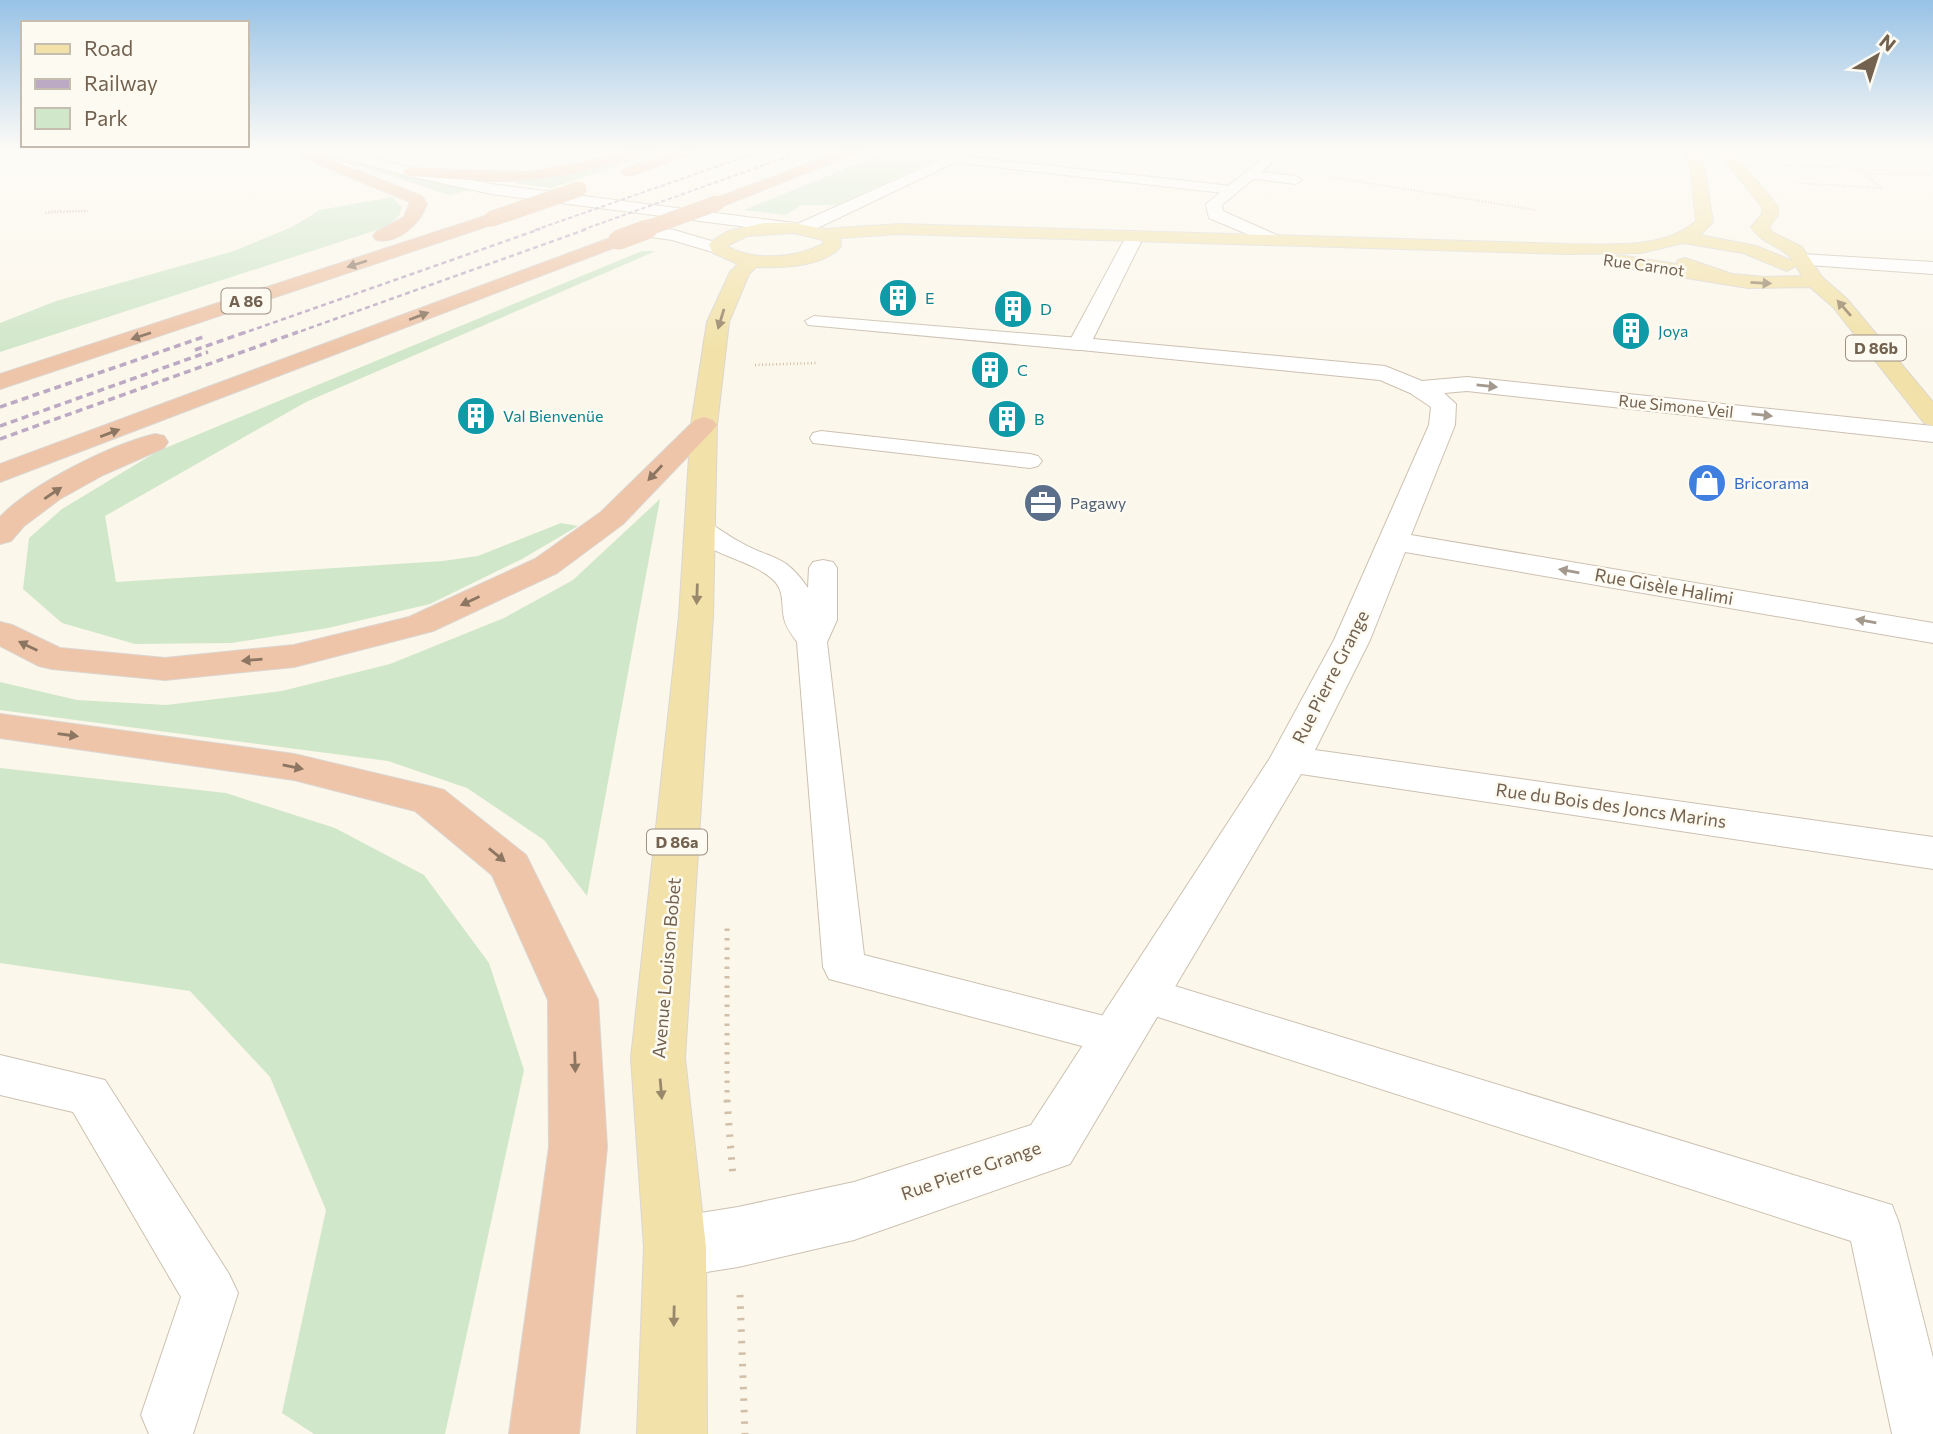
<svg xmlns="http://www.w3.org/2000/svg" width="1933" height="1434" viewBox="0 0 1933 1434" font-family="Commissioner,sans-serif">
<rect width="100%" height="100%" fill="#fbf7eb"/>
<path fill="#d1e7ca" d="M664,148L668,150L551,188L515,183L519,180L580,172Z
M896,148H961L837,205H801L786,215L744,210Z
M346,161L474,189L449,195Z
M392,197L402,207L399,216L386,227L0,352V323L56,301L234,251L292,227L320,210Z
M642,251H656L306,402L105,516L116,582L443,561L478,556L561,523L578,526L522,559L430,604L328,628L231,643L135,644L62,623L23,589L29,538L62,509L158,451Z
M660,499L587,896L544,840L467,788L388,761L0,710V682L77,700L166,705L282,691L390,664L504,618L573,580Z
M0,768L226,793L335,828L424,875L489,963L524,1070L445,1434H314L282,1413L326,1210L270,1077L190,991L0,963Z"/>
<g fill="none" stroke-linecap="round" stroke-linejoin="round">
<defs>
<path id="service" d="M954,155L1232,186L1239,190L1232,194L950,162V156Z
M1252,171L1296,176L1302,180L1296,184L1247,178V172Z
M814,316L1079,338L1089,344L1079,350L808,325L805,321Z
M821,431L1030,454L1038,456L1042,461L1038,466L1030,468L813,443L810,438L813,433Z
M700,520C715,524 726,535 740,542C773,561 783,552 808,588L809,568L813,562L823,560L833,562L837,568V620L827,642L864,955L1132,1023L1139,1036L1132,1049L1116,1055L829,979L823,967L797,642C792,635 785,626 784,618C781,603 785,589 771,578C746,557 706,556 687,528L691,522Z
M1142,976L1892,1205L1899,1223L1933,1358V1434H1892L1851,1241L1127,1007L1120,994L1127,981Z
M0,1055L105,1080L229,1274L238,1293L193,1434H149L141,1415L181,1297L73,1112L0,1095Z"/>
<path id="minor" d="M967,148H985L807,233H795L792,229L795,225Z
M1275,148H1290L1222,205L1223,211L1279,236L1282,240L1273,245L1209,218L1206,204Z
M1132,237L1141,242L1093,339L1385,366L1422,381L1467,377L1933,426V442L1467,391L1444,393L1456,404L1455,425L1411,535L1933,623V643L1405,552L1370,640L1315,750L1933,837V869L1301,774L1070,1164L854,1240L738,1267L675,1277L653,1269L644,1247L653,1225L675,1217L738,1207L854,1182L1031,1125L1270,758L1334,640L1429,425L1431,407L1410,393L1380,380L1071,349L1068,344L1123,242Z"/>
<path id="tertiary" d="M1802,254L1933,262V274L1795,264L1793,260L1795,256Z"/>
<path id="secondary" d="M278,148H298L353,165L355,168L353,171H343Z
M317,148H338L411,168L491,184L794,223L803,228L794,233L491,194L404,175L319,151Z
M650,227L674,230L725,245L728,249L719,254L672,240L644,236L641,232L644,228Z"/>
<path id="primary" d="M1682,148H1696L1704,167L1713,222L1700,235L1756,246L1793,261C1784,246 1764,246 1751,227L1762,214V207L1715,148H1729L1778,207V215L1769,227L1772,232L1802,247L1822,277L1847,299L1933,402V426L1924,423L1833,307L1810,287L1748,288L1619,267L1610,261L1619,255L1676,264L1678,260L1685,258L1732,274L1765,277L1802,276L1796,266L1787,271L1743,253L1683,243L1641,253L1568,254L899,234L840,238L841,246C824,267 781,268 756,267L749,274L729,322L717,425L713,616L685,1058L706,1247L707,1434H637L644,1247L631,1058L679,616L691,425L707,322L730,272L738,264L713,253L709,245L712,241L728,231L764,223H794L824,229L899,224L1568,244C1609,244 1663,250 1696,221L1690,167ZM794,233L823,240V244C796,258 754,262 727,246L747,236Z"/>
<path id="motorway" d="M638,148H659L657,151C608,165 559,180 507,181C474,182 442,177 409,176L402,172L409,168L526,172L580,163Z
M687,148H707L634,175H624L622,172L624,169Z
M850,148H869L723,206L717,208L709,203L711,200Z
M306,150L422,196L427,204C421,223 397,245 376,240L373,236L376,232L404,217L410,202L301,157V151Z
M491,214L499,219L497,223L0,389V374Z
M618,235L624,236L627,240L624,244L0,482V464Z
M704,417L713,420L717,425L713,430L623,524L557,573L433,631L294,667L165,680L52,669L39,666L0,646V622L12,625L60,648L165,658L294,645L409,617L535,559L601,512L695,420Z
M155,434L164,436L168,442L164,448L103,475L60,499L24,526L11,541L0,544V517C32,484 110,445 155,434Z
M0,714L294,754L429,786L444,790L526,855L598,1000L607,1147L579,1434H509L549,1147L548,1000L492,875L415,811L294,780L0,738Z"/>
</defs>
<use href="#service" stroke="#ccc1b1" stroke-width="2"/>
<use href="#minor" stroke="#ccc1b1" stroke-width="2"/>
<use href="#tertiary" stroke="#ccc1b1" stroke-width="2"/>
<use href="#secondary" stroke="#cec2af" stroke-width="2"/>
<use href="#primary" stroke="#dbd6d2" stroke-width="2"/>
<use href="#motorway" stroke="#dbd6d2" stroke-width="2"/>
<path stroke="#d2bfa8" stroke-width="2" stroke-dasharray="1 2" stroke-linecap="butt" d="M1782,165L1929,173
M1331,177L1536,210
M1797,183L1882,188L1863,173L1933,176
M52,211H88L46,213Z"/>
<path stroke="#d2bfa8" stroke-width="2.5" stroke-dasharray="1 2.5" stroke-linecap="butt" d="M755,365L817,363"/>
<path stroke="#d2bfa8" stroke-width="5" stroke-dasharray="2.5 7" stroke-linecap="butt" d="M727,1102V925"/>
<path stroke="#d2bfa8" stroke-width="7" stroke-dasharray="2.5 9" stroke-linecap="butt" d="M727,1100L733,1178
M740,1295L745,1434"/>
<use href="#service" fill="#fff" fill-rule="evenodd"/>
<use href="#minor" fill="#fff" fill-rule="evenodd"/>
<use href="#tertiary" fill="#fff" fill-rule="evenodd"/>
<use href="#secondary" fill="#fff" fill-rule="evenodd"/>
<use href="#primary" fill="#f2e2aa" fill-rule="evenodd"/>
<use href="#motorway" fill="#eec5a8" fill-rule="evenodd"/>
<path stroke="#bca9c4" stroke-width="2" stroke-dasharray="4.5 2.5" stroke-linecap="butt" d="M535,230L770,148
M582,230L812,148"/>
<path stroke="#bca9c4" stroke-width="2.5" stroke-dasharray="5 3.5" stroke-linecap="butt" d="M241,334L540,229
M293,334L587,229"/>
<path stroke="#bca9c4" stroke-width="3.5" stroke-dasharray="7 4.5" stroke-linecap="butt" d="M195,350L246,332
M0,407L206,336
M0,426L208,352
M0,439L298,332"/>
<defs>
<path id="motorway-bridge-far1" d="M491,219L579,189
M643,230L717,203"/>
<path id="motorway-bridge" d="M618,240L648,229"/>
</defs>
<use href="#motorway-bridge-far1" stroke="#dbd6d2" stroke-width="16" stroke-linecap="butt"/>
<use href="#motorway-bridge" stroke="#dbd6d2" stroke-width="20" stroke-linecap="butt"/>
<use href="#motorway-bridge-far1" stroke="#eec5a8" stroke-width="15"/>
<use href="#motorway-bridge" stroke="#eec5a8" stroke-width="19"/>
</g>
<defs><path id="oneway-solid" d="M-6-.8H1V-3.2L6.5 0L1 3.2V.8H-6Z" transform="scale(1.75)"/></defs>
<g fill="#8c7662">
<use href="#oneway-solid" transform="translate(357 264) rotate(162)"/>
<use href="#oneway-solid" transform="translate(419 316) rotate(-21)"/>
<use href="#oneway-solid" transform="translate(141 336) rotate(162)"/>
<use href="#oneway-solid" transform="translate(110 433) rotate(-21)"/>
<use href="#oneway-solid" transform="translate(655 473) rotate(133)"/>
<use href="#oneway-solid" transform="translate(53 493) rotate(-34)"/>
<use href="#oneway-solid" transform="translate(470 601) rotate(155)"/>
<use href="#oneway-solid" transform="translate(28 646) rotate(-154)"/>
<use href="#oneway-solid" transform="translate(252 660) rotate(175)"/>
<use href="#oneway-solid" transform="translate(68 735) rotate(8)"/>
<use href="#oneway-solid" transform="translate(293 767) rotate(11)"/>
<use href="#oneway-solid" transform="translate(497 855) rotate(39)"/>
<use href="#oneway-solid" transform="translate(575 1062) rotate(88)"/>
</g>
<g fill="#99886b">
<use href="#oneway-solid" transform="translate(1761 283) rotate(3)"/>
<use href="#oneway-solid" transform="translate(1844 308) rotate(-131)"/>
<use href="#oneway-solid" transform="translate(721 319) rotate(107)"/>
<use href="#oneway-solid" transform="translate(697 594) rotate(92)"/>
<use href="#oneway-solid" transform="translate(661 1089) rotate(85)"/>
<use href="#oneway-solid" transform="translate(674 1316) rotate(91)"/>
</g>
<g fill="#a4998d">
<use href="#oneway-solid" transform="translate(1487 386) rotate(6)"/>
<use href="#oneway-solid" transform="translate(1762 415) rotate(6)"/>
<use href="#oneway-solid" transform="translate(1569 571) rotate(-170)"/>
<use href="#oneway-solid" transform="translate(1866 621) rotate(-170)"/>
</g>
<linearGradient id="sky" x2="0" y2="1"><stop stop-color="#98c2e6"/><stop offset="0.43" stop-color="#fdfbf6"/><stop offset="1" stop-color="#fdfbf6" stop-opacity="0"/></linearGradient>
<rect width="1933" height="348" fill="url(#sky)"/>
<defs>
<symbol id="building-disc" viewBox="-11 -11 22 22"><circle r="9.5" fill="#0f9aa8" stroke="#fdfaf1"/><path d="M-4-6H4V6H1V3H-1V6H-4ZM-2.5-4.3h1.7v1.8h-1.7ZM.8-4.3h1.7v1.8H.8ZM-2.5-1h1.7V.8h-1.7ZM.8-1h1.7V.8H.8Z" fill="#fff"/></symbol>
<symbol id="shop-disc" viewBox="-11 -11 22 22"><circle r="9.5" fill="#3f7fe0" stroke="#fdfaf1"/><path d="M-5-2.5h2.3a2.7 3.5 0 0 1 5.4 0H5L5.5 6h-11ZM-1.5-2.5h3a1.5 2.3 0 0 0-3 0Z" fill="#fff"/></symbol>
<symbol id="office-disc" viewBox="-11 -11 22 22"><circle r="9.5" fill="#5c6f8a" stroke="#fdfaf1"/><path d="M-6-3h4V-5.5h4V-3h4V5H-6ZM-1-4.5V-3h2v-1.5ZM-6 0V1H6V0Z" fill="#fff"/></symbol>
</defs>
<g fill-rule="evenodd">
<use href="#building-disc" x="876" y="276" width="44" height="44"/>
<use href="#building-disc" x="991" y="287" width="44" height="44"/>
<use href="#building-disc" x="1609" y="309" width="44" height="44"/>
<use href="#building-disc" x="968" y="348" width="44" height="44"/>
<use href="#building-disc" x="454" y="394" width="44" height="44"/>
<use href="#building-disc" x="985" y="397" width="44" height="44"/>
<use href="#shop-disc" x="1685" y="461" width="44" height="44"/>
<use href="#office-disc" x="1021" y="481" width="44" height="44"/>
</g>
<g text-anchor="middle" stroke-width="5" stroke-linejoin="round" paint-order="stroke">
<g font-size="16" fill="#736250" stroke="#fdfaf1">
<text transform="translate(1644 265) rotate(8)" y="6">Rue Carnot</text>
<text transform="translate(1676 406) rotate(6)" y="6">Rue Simone Veil</text>
</g>
<g font-size="16" fill="#0d838f" stroke="#fdfaf1" text-anchor="start">
<text x="925" y="304">E</text>
<text x="1040" y="315">D</text>
<text x="1658" y="337">Joya</text>
<text x="1017" y="376">C</text>
<text x="503" y="422">Val Bienvenüe</text>
<text x="1034" y="425">B</text>
</g>
<g fill="#fdfaf1" stroke="#9c9080" stroke-width="2">
<rect x="221.5" y="288.5" width="49" height="25" rx="5"/>
<rect x="1846" y="335.5" width="60" height="25" rx="5"/>
<rect x="647" y="829.5" width="60" height="25" rx="5"/>
</g>
<g font-size="16" font-weight="bold" fill="#736250">
<text x="246" y="307">A 86</text>
<text x="1876" y="354">D 86b</text>
<text x="677" y="848">D 86a</text>
</g>
<g font-size="16" fill="#366cbe" stroke="#fdfaf1" text-anchor="start">
<text x="1734" y="489">Bricorama</text>
</g>
<g font-size="16" fill="#4e5e75" stroke="#fdfaf1" text-anchor="start">
<text x="1070" y="509">Pagawy</text>
</g>
<g font-size="18" fill="#736250" stroke="#fdfaf1">
<text transform="translate(1664 587) rotate(10)" y="6">Rue Gisèle Halimi</text>
<text transform="translate(1331 677) rotate(-63)" y="6">Rue Pierre Grange</text>
<text transform="translate(1611 806) rotate(8)" y="6">Rue du Bois des Joncs Marins</text>
<text transform="translate(667 968) rotate(-85)" y="6">Avenue Louison Bobet</text>
<text transform="translate(971 1171) rotate(-19)" y="6">Rue Pierre Grange</text>
</g>
</g>
<rect x="21" y="21" width="228" height="126" fill="#fdfaf1" stroke="#c6bdb1" stroke-width="2"/>
<rect x="35" y="44" width="35" height="10" fill="#f2e2aa" stroke="#c6bdb1" stroke-width="2"/>
<text x="84" y="56" font-size="21" fill="#736250">Road</text>
<rect x="35" y="79" width="35" height="10" fill="#bca9c4" stroke="#c6bdb1" stroke-width="2"/>
<text x="84" y="91" font-size="21" fill="#736250">Railway</text>
<rect x="35" y="108" width="35" height="21" fill="#d1e7ca" stroke="#c6bdb1" stroke-width="2"/>
<text x="84" y="126" font-size="21" fill="#736250">Park</text>
<g transform="translate(1877 56) rotate(39)" stroke="#fdfaf1" stroke-width="5" paint-order="stroke">
<path d="M0-5L12 26L0 18L-12 26Z" fill="#736250"/>
<text y="-10" font-size="19" font-weight="bold" text-anchor="middle" fill="#736250">N</text>
</g>
</svg>
